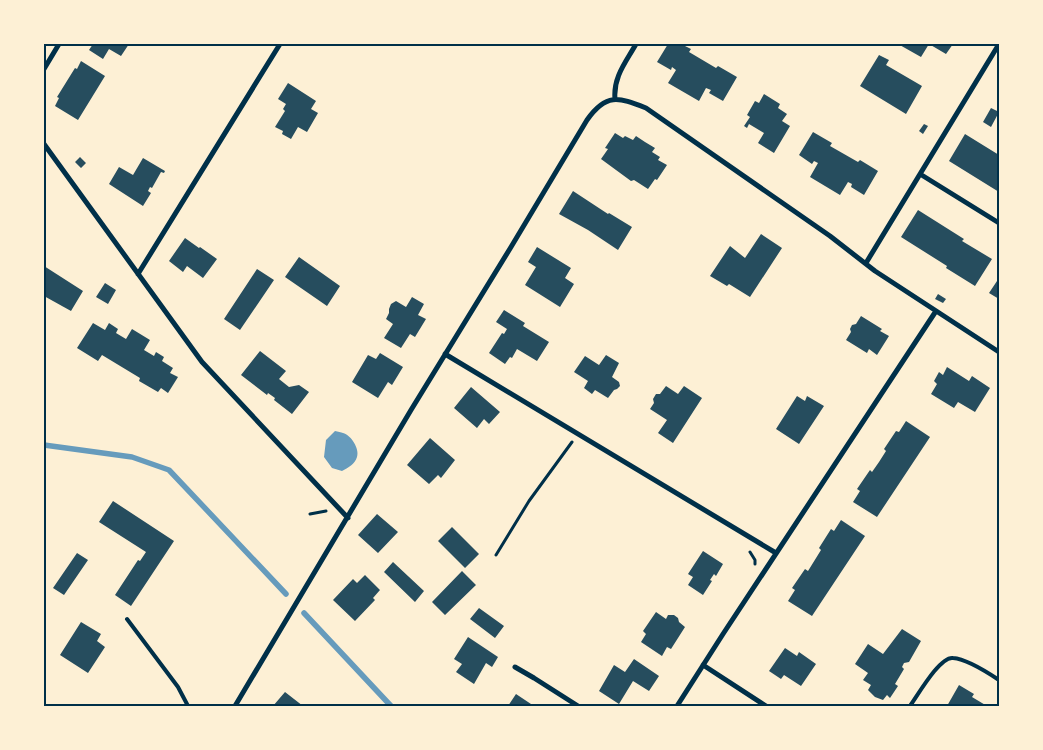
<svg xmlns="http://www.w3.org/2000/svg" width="1043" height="750" viewBox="0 0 1043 750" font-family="'Fira Sans Condensed',sans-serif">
<rect width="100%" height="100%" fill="#fdf0d5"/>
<path fill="#669bbc" d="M335,431C338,432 341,432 343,433C351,435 360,449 357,457C355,464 348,468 342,471L332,468L324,457L326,440Z"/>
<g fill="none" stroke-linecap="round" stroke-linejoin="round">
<path stroke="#669bbc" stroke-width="5.5" d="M44,445L132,457L169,470L286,594
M304,613L391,706"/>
</g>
<path fill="#264d5e" d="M93,44H129L121,56L109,49L103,59L89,50Z
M668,44H681L691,49L689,52L716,68L718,66L737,77L723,101L709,93L711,90L706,88L699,101L668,83L676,70L672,67L671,70L657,62Z
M898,44H953L946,54L929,44L921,57Z
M879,55L889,60L886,65L922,86L906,114L860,86Z
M81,61L105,76L78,120L55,106L59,98L57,97L75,68L77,69Z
M288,83L316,101L311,109L318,113L307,132L298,127L291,139L282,134L283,131L275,127L285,111L283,109L286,104L278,99Z
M764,94L780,104L778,108L787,114L782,121L790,126L774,153L758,143L764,133L749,124L747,128L744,126L750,117L747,115L755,101L759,103Z
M991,108L999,112L991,127L983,122Z
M924,124L928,126L923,134L919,131Z
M813,132L832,143L830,146L858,162L860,160L878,171L864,195L851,187L852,184L848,182L840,195L810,177L818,163L814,161L812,164L799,155Z
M615,133L623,138L625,136L633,140L636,136L645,142L655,148L652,152L660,157L658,160L667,165L657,180L655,179L648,189L634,180L631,181L601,159L608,149L605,148Z
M965,134L999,155V192L949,161Z
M80,157L86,163L81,168L75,162Z
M143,158L165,171L164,173L161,172L152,188L150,187L148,191L151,193L143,206L109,184L119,167L133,175Z
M573,191L608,214L609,213L632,227L618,250L588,230L559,214Z
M918,210L964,239L962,241L992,259L975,286L946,268L947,266L901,237Z
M761,234L782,248L750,297L729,284L727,286L710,276L730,246L745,258Z
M185,238L199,248L200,247L217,259L203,278L187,266L183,272L169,261Z
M537,247L571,268L565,278L574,284L560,307L525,285L536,267L528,262Z
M299,257L340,286L327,306L285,277Z
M44,266L83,291L71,311L44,296Z
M257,269L274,280L240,330L224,319Z
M999,278V299L989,293Z
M105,283L116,290L108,304L96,297Z
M938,294L946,299L943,303L935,299Z
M412,297L424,304L418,315L426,319L415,337L410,334L401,348L384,338L393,324L386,319L389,313V309L391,304L396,301L406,307Z
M504,310L525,323L523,326L549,342L537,361L517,349L512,358L510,357L505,364L489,353L502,333L504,334L507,329L496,322Z
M861,316L882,329L880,331L889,336L877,355L869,349L867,353L846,340L851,332L850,329L852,325L856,324Z
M93,323L105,330L109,323L118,329L116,333L126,339L132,329L150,340L144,350L154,356L156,352L164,357L162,361L173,368L170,373L178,377L168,393L161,388L158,392L139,381L140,378L102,355L98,361L77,348Z
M260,351L286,371L279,379L289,387L299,385L309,392L292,414L274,400L275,398L268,393L267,395L241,375Z
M380,353L403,367L392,385L388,382L378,398L352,382L368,355L376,359Z
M606,355L619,363L612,377L619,382L620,386L617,389L614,390L608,398L595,390L592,394L584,388L588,381L574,372L585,356L599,365Z
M947,367L969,381L972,376L990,388L975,412L958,402L954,408L931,394L937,384L934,381L939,372L943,375Z
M666,386L678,394L684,386L702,398L673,443L658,433L667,420L650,409L654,403L653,399L656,394H660Z
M471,387L500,412L489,424L484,419L477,428L454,408Z
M797,396L805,401L807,396L824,406L799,444L776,429Z
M906,421L930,437L877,517L853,502L860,491L857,489L870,470L872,472L879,462L886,451L884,449L896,431L899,432Z
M430,438L455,460L441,478L438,475L429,484L407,465Z
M113,501L174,541L131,606L115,595L138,560L140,561L146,552L99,522Z
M377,514L398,532L378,553L358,535Z
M841,520L865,536L812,616L788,601L795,590L792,588L805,569L808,571L821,550L819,548L831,529L834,531Z
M452,527L479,554L465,568L438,541Z
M703,551L723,564L716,576L714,574L710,580L712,581L703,595L688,585L693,577L688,574Z
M77,553L88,560L64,595L53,588Z
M393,562L424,591L415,602L384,572Z
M462,571L476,585L445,615L432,602Z
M365,575L380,590L373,598L375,600L355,621L333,600L353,579L357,583Z
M479,608L504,626L495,638L470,619Z
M656,612L666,619L668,615H674L678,618L679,622L685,627L671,649L667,647L662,656L641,642L646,634L643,631Z
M81,622L101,634L97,641L105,647L88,673L60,655Z
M902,629L921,641L909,662L904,663L902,667L904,669L895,684L898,686L890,698L887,695L883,700L875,697L868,690L871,685L863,680L868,673L855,664L868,644L883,654Z
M468,637L498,657L492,667L486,663L474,684L456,672L462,664L454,659Z
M785,648L797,656L799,652L816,664L801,686L784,675L781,679L769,671Z
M634,659L659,676L649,691L633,681L619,704L599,691L614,665L625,672Z
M959,685L974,694L972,697L987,706H947Z
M285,692L303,706H273Z
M516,694L534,706H508Z"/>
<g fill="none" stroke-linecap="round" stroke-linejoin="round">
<path stroke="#003049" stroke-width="3" d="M310,514L326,511
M750,552L755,560V564
M496,555L529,501L572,442"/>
<path stroke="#003049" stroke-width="4" d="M127,619L178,687L188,706
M910,706C918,695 940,656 953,658C967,659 987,672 999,680"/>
<path stroke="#003049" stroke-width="5" d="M44,69L59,44
M615,99C613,77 626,62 636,44
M44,144L202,362L348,518
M920,174L999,223
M866,263L999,44
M138,274L280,44
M445,354L776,553
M703,665L766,706
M515,667L534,678L578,706
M235,706L411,410L511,247L587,120C606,93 618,97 646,108L830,236L875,271L999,352
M677,706L723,634L936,311"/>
</g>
<rect width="1043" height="750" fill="none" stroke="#fdf0d5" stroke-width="90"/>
<rect x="45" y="45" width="953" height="660" fill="none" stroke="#003049" stroke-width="2"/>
</svg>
